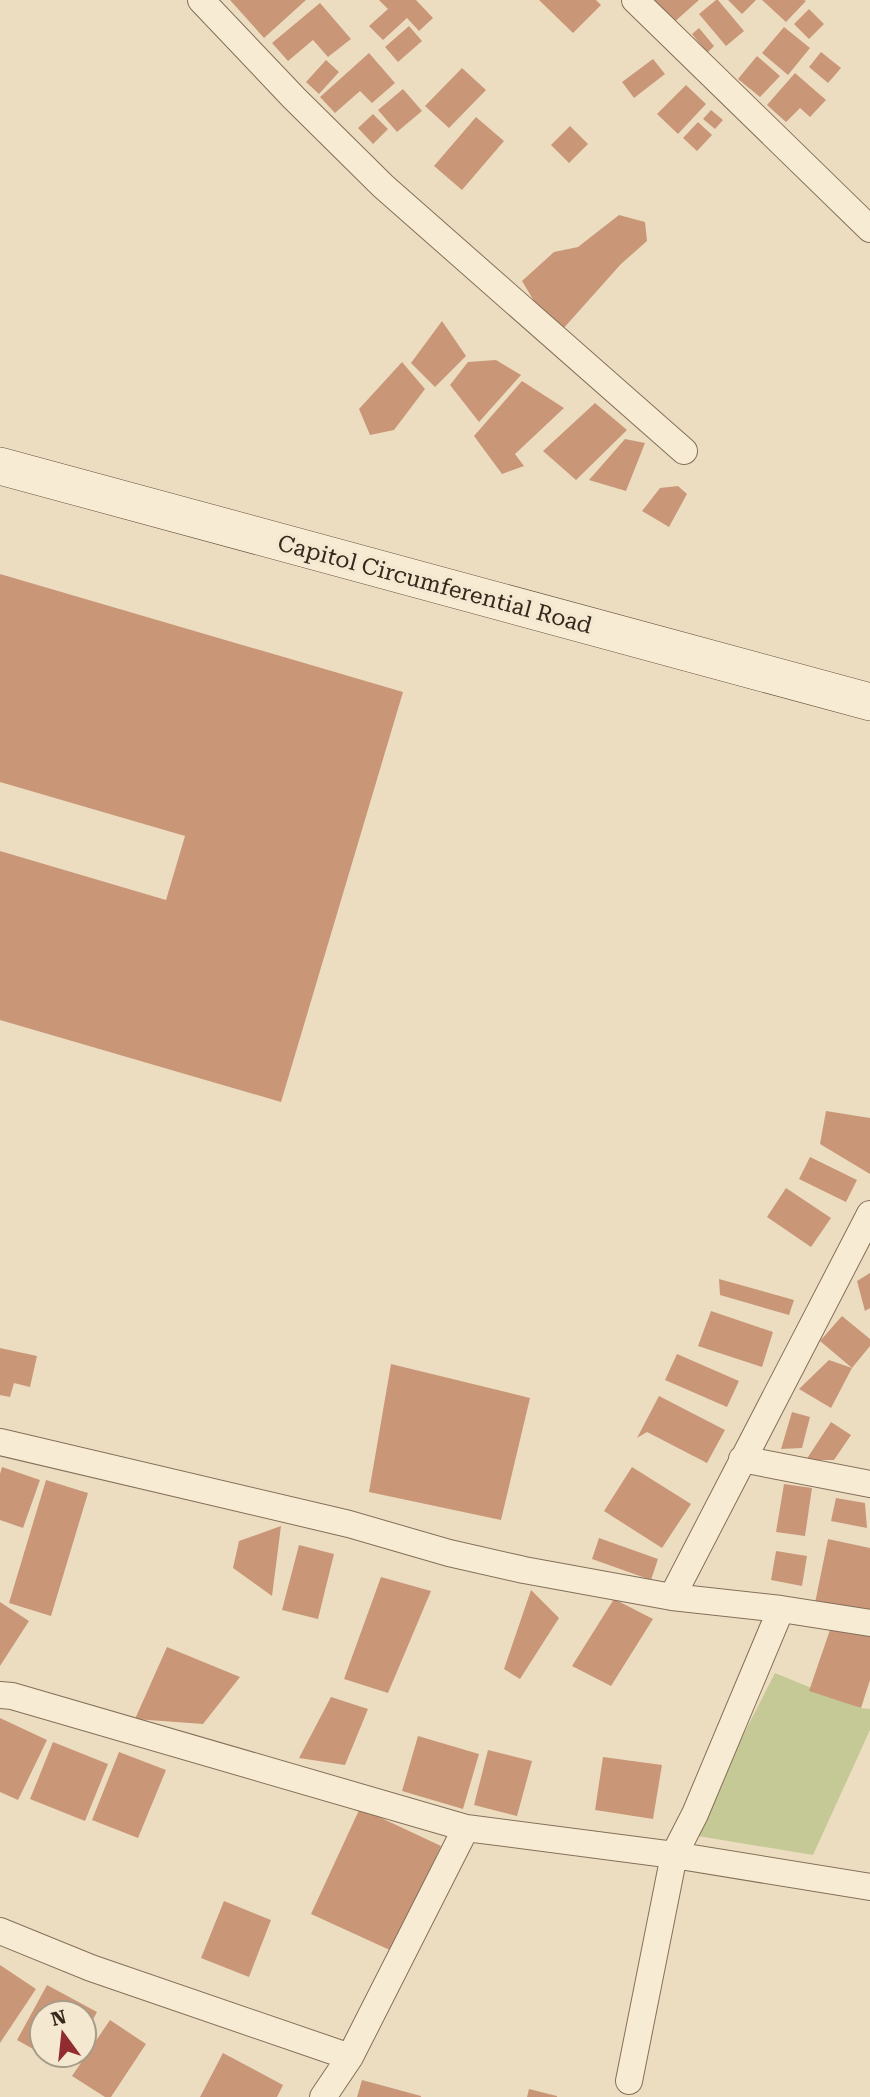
<svg xmlns="http://www.w3.org/2000/svg" width="870" height="2097" viewBox="0 0 870 2097" font-family="'Roboto Serif',serif">
<rect width="100%" height="100%" fill="#ecddc1"/>
<path fill="#c5c996" d="M775,1673L860,1708L870,1709V1730L813,1855L692,1835Z"/>
<path fill="#c99778" d="M230,0H306L264,38Z
M379,0H416L433,18L419,31L407,18L383,40L369,26L388,9Z
M539,0H596L601,5L573,33Z
M652,0H699L672,24Z
M716,0H718L744,31L726,46L699,14Z
M728,0H756L742,14Z
M762,0H804L806,1L786,22Z
M320,3L351,39L328,57L313,40L288,61L272,43Z
M809,9L824,24L809,39L794,24Z
M409,26L422,41L398,62L385,47Z
M784,27L810,48L788,75L762,53Z
M699,28L714,46L707,53L692,34Z
M821,52L841,68L828,83L809,67Z
M369,53L395,83L372,103L360,91L335,113L320,97Z
M757,56L780,76L760,97L738,79Z
M653,59L665,74L634,98L622,82Z
M326,60L339,72L319,94L306,82Z
M462,68L486,90L449,128L425,106Z
M795,73L826,100L810,117L800,108L786,122L767,105Z
M686,85L706,104L678,134L657,114Z
M403,89L422,111L397,132L378,110Z
M711,110L723,120L715,129L703,119Z
M373,114L388,129L373,144L358,128Z
M476,117L504,141L462,190L434,166Z
M698,122L712,135L697,151L683,138Z
M570,126L588,144L569,163L551,145Z
M619,215L645,222L647,241L621,264L562,330L537,306L522,281L554,252L578,247Z
M442,321L466,356L435,387L411,363Z
M496,360L521,375L479,422L450,385L468,362Z
M402,362L425,389L394,430L370,435L359,409Z
M522,381L564,408L515,454L524,466L502,474L474,436Z
M595,403L627,430L576,480L543,451Z
M625,439L645,443L626,491L589,480Z
M678,486L687,494L669,527L642,511L660,488Z
M0,574L403,692L281,1102L0,1020V851L166,900L185,836L0,782Z
M826,1111L870,1118V1174L820,1144Z
M810,1157L857,1180L846,1202L799,1179Z
M786,1188L831,1218L811,1247L767,1217Z
M870,1273V1308L865,1311L857,1281Z
M719,1279L794,1300L789,1315L720,1295Z
M711,1311L773,1332L762,1367L698,1346Z
M842,1316L870,1339V1346L852,1368L831,1408L799,1389L829,1360L852,1368L820,1341Z
M0,1348L37,1356L30,1387L14,1383L10,1397L0,1395Z
M677,1354L739,1381L727,1407L665,1380Z
M391,1364L530,1398L501,1520L369,1492Z
M659,1396L725,1430L707,1463L647,1432L637,1438Z
M792,1412L810,1417L802,1448L781,1449Z
M831,1422L851,1435L834,1460H806Z
M2,1467L40,1480L23,1528L0,1520V1474Z
M632,1467L691,1504L662,1548L604,1511Z
M46,1480L88,1493L51,1616L9,1603Z
M784,1484L812,1488L805,1536L776,1532Z
M836,1498L865,1503L867,1528L831,1521Z
M281,1526L272,1596L233,1568L239,1541Z
M599,1538L658,1559L651,1580L592,1559Z
M828,1539L870,1548V1614L815,1603Z
M299,1545L334,1554L318,1619L282,1610Z
M776,1551L807,1556L802,1586L771,1580Z
M381,1577L431,1591L388,1693L344,1679Z
M531,1590L559,1618L520,1679L504,1669Z
M614,1599L653,1619L611,1686L572,1666Z
M0,1602L29,1621L0,1666Z
M832,1624L870,1637V1680L861,1708L809,1691Z
M167,1647L240,1677L203,1724L135,1719Z
M331,1697L368,1709L345,1765L299,1758Z
M0,1718L47,1740L18,1800L0,1792Z
M418,1736L479,1754L463,1809L402,1791Z
M53,1742L108,1764L85,1821L30,1799Z
M488,1750L532,1761L517,1816L474,1805Z
M119,1752L166,1770L138,1838L92,1820Z
M603,1757L662,1765L653,1819L595,1810Z
M360,1808L441,1846L392,1951L311,1914Z
M224,1901L271,1920L249,1977L201,1958Z
M0,1965L36,1989L0,2043Z
M47,1985L97,2012L84,2036V2013H42V2054L17,2040Z
M110,2020L146,2044L111,2097H105L72,2076Z
M223,2053L283,2085L277,2097H200Z
M45,2055H74L67,2067Z
M362,2080L421,2096V2097H357Z
M529,2089L557,2096V2097H527Z"/>
<g fill="none" stroke-linecap="round" stroke-linejoin="round">
<defs>
<path id="street" d="M201,0L294,98L383,186L684,451
M635,0L870,229
M0,1442L349,1524L449,1553L524,1570L672,1597L781,1609L870,1623
M742,1459L870,1484
M672,1597L870,1214
M0,1695L12,1696L466,1828L674,1855L695,1814L781,1609
M0,1931L91,1968L350,2057
M629,2081L674,1855L870,1887
M323,2097L350,2057L466,1828"/>
<path id="secondary" d="M0,466L870,702"/>
</defs>
<use href="#street" stroke="#856f59" stroke-width="28"/>
<use href="#secondary" stroke="#66503d" stroke-width="38"/>
<use href="#street" stroke="#f7ebd4" stroke-width="26"/>
<use href="#secondary" stroke="#f7ebd4" stroke-width="37"/>
</g>
<g text-anchor="middle" stroke-width="7" stroke-linejoin="round" paint-order="stroke">
<g font-size="23" fill="#35281d" stroke="#f4e8d0">
<text transform="translate(435 584) rotate(15)" y="8">Capitol Circumferential Road</text>
</g>
</g>
<g transform="translate(63 2034) rotate(345)"><circle r="33" fill="#f4e8d0" stroke="#a89b88" stroke-width="2"/>
<path d="M0-5L12 26L0 18L-12 26Z" fill="#912c30"/>
<text y="-10" font-size="19" font-weight="bold" text-anchor="middle" fill="#35281d">N</text>
</g>
</svg>
